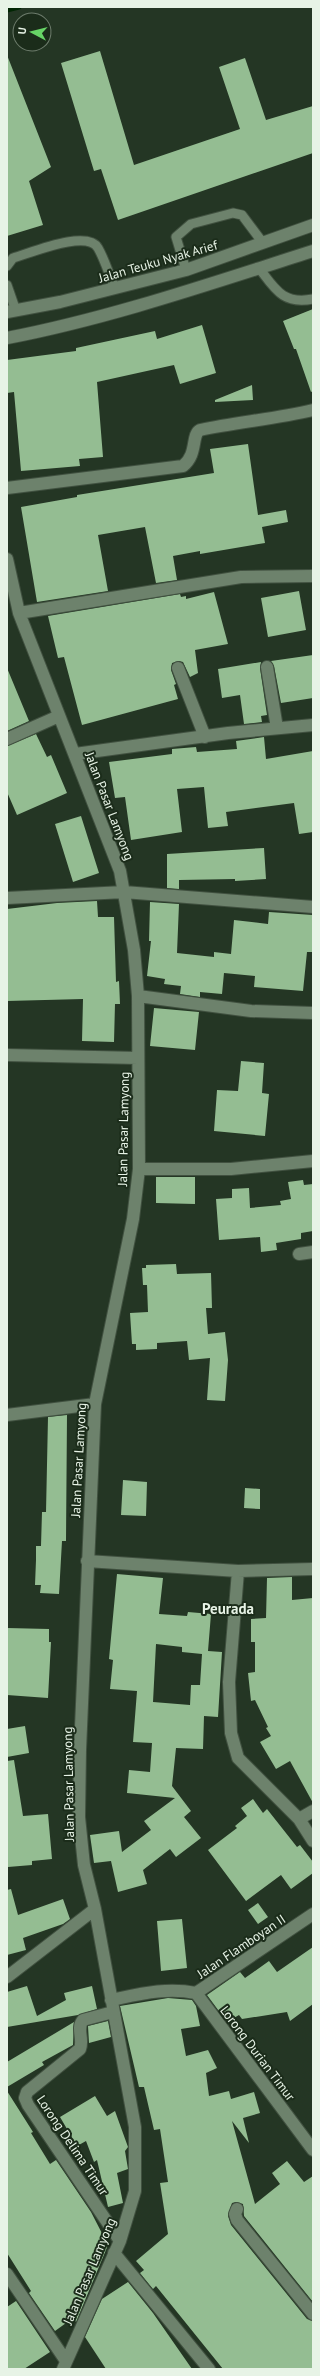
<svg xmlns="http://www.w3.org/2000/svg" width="320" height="2376" viewBox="0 0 320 2376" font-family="'PT Sans',sans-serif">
<rect width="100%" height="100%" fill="#243624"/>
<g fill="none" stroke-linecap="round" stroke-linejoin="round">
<path stroke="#012603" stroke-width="5" d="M7,10L19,7"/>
</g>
<path fill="#94bd92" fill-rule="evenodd" d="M100,51L134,165L240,129L219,67L245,58L266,120L313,106V153L118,220L101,169L94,171L61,63Z
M7,55L51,167L29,181L43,225L7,236Z
M313,309V391L311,392L296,349H294L283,321Z
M202,325L216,373L180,384L174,365L97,382L103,457L79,459L80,466L21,471L14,392L7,393V360L76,351V348L155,331L157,339Z
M252,385L253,400L215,402V400Z
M248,444L258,515L286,510L288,522L262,527L265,543L200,554V551L173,556L177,580L156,583L145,527L98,535L108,591L37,602L21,507L77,497V495L214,473L210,449Z
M299,591L306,630L268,637L261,598Z
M214,592L228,644L195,650L198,673L190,677L183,662L179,661L172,663L171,670L176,684L174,685L178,699L82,725L64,657L58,658L48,616L180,594L181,597L186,596V599Z
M313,655V698L281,703L274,666L271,661Z
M261,662L260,668L267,715L261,716L262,722L244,724L240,695L222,698L218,669Z
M7,668L29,721L7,731Z
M36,734L47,757L51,755L67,793L17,815L7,792V746Z
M264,737L266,759L313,751V832L299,834L294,803L226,812L228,826L208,828L204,787L177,789L182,832L131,840L125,797L115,798L109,762L172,754V749L196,747L197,752L237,749L236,741Z
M81,816L99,873L73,882L55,824Z
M264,848L266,879L235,881V879L179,880V889L167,888V854Z
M97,901L98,917H114L116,982L119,981L120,1004H115L114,1042L82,1041L83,999L7,1001V909L57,903Z
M150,902L179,904L177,953L214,957V952L231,954L234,920L268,924L269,912L313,915V952H307L303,991L254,987L255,976L224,973L222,994L200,992V997L180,994L181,986L164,984L165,979L147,976L151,941H149Z
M154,1008L199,1012L195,1050L150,1046Z
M241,1061L264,1063L262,1093L269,1094L265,1136L214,1131L217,1090L238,1091Z
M156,1177H195V1204L156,1203Z
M303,1180L304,1185L313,1184V1231L301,1233V1239L276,1243L277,1250L261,1252L260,1237L219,1240L216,1199L232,1198V1189L249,1188L250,1208L281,1205L280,1201L291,1199L288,1182Z
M176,1264L177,1274L211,1273L212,1308H206L208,1334L225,1332L228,1360L225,1401L207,1400L210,1358L189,1360L187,1341L157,1343V1349L136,1350V1344H132L130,1313L148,1312L147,1285H143L142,1268H146V1265Z
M67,1415L66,1541H62L59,1594L40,1593L41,1585H35L36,1560V1546H41L42,1512H46L48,1417Z
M123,1480L147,1482L146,1516L121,1515Z
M245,1488L260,1489V1509L244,1508Z
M117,1574L163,1578L159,1614L187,1616L188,1612L211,1614L208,1651L222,1652L218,1717L204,1716L203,1749L176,1748L172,1786L191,1811L184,1817L201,1838L176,1857L170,1849L143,1870L147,1884L118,1892L111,1861L94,1863L90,1835L119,1831L122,1852L151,1830L144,1821L175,1798L127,1793L129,1770L150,1772L152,1743L133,1742L137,1691L110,1689L113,1660L109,1659ZM156,1644L182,1647V1652L202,1654L200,1685H191L190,1705L153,1702Z
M292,1577V1600L313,1598V1803L290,1761L276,1769L260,1742L271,1736L266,1728L268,1727L255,1700L251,1701L248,1673L255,1672V1642H251V1619L266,1618L267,1578Z
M7,1628L49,1629V1642H51L48,1698L7,1695Z
M25,1726L29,1753L7,1757V1729Z
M14,1760L23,1816L48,1814L52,1859L32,1861V1865L8,1867L7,1761Z
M253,1799L263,1813L267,1809L297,1847L300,1845L313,1862V1873L291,1889L281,1875L246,1901L208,1850L237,1828L235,1826L247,1816L241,1808Z
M11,1889L18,1915L63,1899L70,1919L63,1924L23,1938L26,1950L7,1955V1890Z
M258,1903L268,1917L258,1924L248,1910Z
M182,1919L187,1968L161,1971L157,1921Z
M313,1947V2004L290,2021L287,2012L242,2019L239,2015L227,2022L207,1995L240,1972L245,1978L269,1961L277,1972Z
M27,1986L37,2016L66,2000L64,1993L92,1986L97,2009L78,2015L7,2027V1992Z
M168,1998L192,2000L196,2006L200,2026L181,2029L186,2056L208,2050L217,2068L206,2073L209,2096L229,2091L231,2099L254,2092L260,2113L243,2118L249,2143L232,2121L255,2204L280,2184L272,2173L287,2161L304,2182L313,2176V2302L244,2216L243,2204L236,2202L232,2203L228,2216L231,2225L307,2319L313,2321V2369H223L156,2286L153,2289L140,2273L144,2270L136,2261L168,2234L160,2183L168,2182L160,2129L154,2130L144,2087H139L120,2006Z
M108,2021L111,2037L89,2043L88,2026Z
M74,2022L73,2045L42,2062L44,2065L7,2087V2062Z
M7,2091L33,2132L31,2133L50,2164L56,2160L91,2212L108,2245L76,2322L73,2318L55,2331L29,2293L31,2291L7,2253Z
M95,2096L107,2116L115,2111L128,2147L125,2151L128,2169L117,2173L123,2203L108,2207L97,2160L94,2162L86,2141L77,2146L60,2117Z
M128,2282L153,2313L192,2369H106L85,2337L102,2299Z
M16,2301L50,2352L24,2369H7V2307Z"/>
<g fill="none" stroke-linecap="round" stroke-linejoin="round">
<defs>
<path id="lane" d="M7,266L13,258C31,253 87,229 98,248C105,260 109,275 115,288
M259,268C275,289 283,305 313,299
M186,270L176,237L191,224L233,213L242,215L263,243
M7,285L16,311"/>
<path id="street" d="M7,488L183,466C198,454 191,435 200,430C238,422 275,419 313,410
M7,559L19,613L120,871L134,950L138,996L139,1169L133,1219L95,1404L80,1750L79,1817L84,1865L95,1909L135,2127V2191L120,2241L63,2369
M19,613L241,577L313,576
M267,667L277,728
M178,668L205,737
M7,739L59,716
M75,754L228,733L313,725
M7,898L124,892L313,907
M138,996L251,1011L313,1013
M7,1055L138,1058
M139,1169H231L313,1161
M299,1254L313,1252
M7,1415L95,1404
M87,1561L238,1571L313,1569
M238,1571L229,1682L231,1733L238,1758L299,1819L313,1841
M299,1819L313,1811
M7,1977L95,1909
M196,1993L313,2150
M111,2000C140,1994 166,1987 196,1993L313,1914
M113,2012L83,2020C76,2028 84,2039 80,2049L27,2092L25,2098L28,2105L120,2241
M237,2209L235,2214L237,2220L313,2314
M114,2253L209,2369
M7,2274L66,2361"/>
<path id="secondary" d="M7,312L60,302L186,270L313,225
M7,338C111,318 212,283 313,251"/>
</defs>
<use href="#lane" stroke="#415140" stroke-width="11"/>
<use href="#street" stroke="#415140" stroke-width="14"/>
<use href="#secondary" stroke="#415140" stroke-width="14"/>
<use href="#lane" stroke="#6d826c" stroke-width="9"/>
<use href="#street" stroke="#6d826c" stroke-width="12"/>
<use href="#secondary" stroke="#6d826c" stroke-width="12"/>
</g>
<g text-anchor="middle" stroke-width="4" stroke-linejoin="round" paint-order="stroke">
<g font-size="13" fill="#e7f3e6" stroke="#1b2c1a">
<text transform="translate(158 261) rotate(-16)" y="5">Jalan Teuku Nyak Arief</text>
<text transform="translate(110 806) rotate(69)" y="5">Jalan Pasar Lamyong</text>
<text transform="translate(123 1129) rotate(-89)" y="5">Jalan Pasar Lamyong</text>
<text transform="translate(78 1460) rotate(-87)" y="5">Jalan Pasar Lamyong</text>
<text transform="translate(68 1784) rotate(-91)" y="5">Jalan Pasar Lamyong</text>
<text transform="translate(241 1946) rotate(-34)" y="5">Jalan Flamboyan II</text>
<text transform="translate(258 2053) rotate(53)" y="5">Lorong Durian Timur</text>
<text transform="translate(73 2145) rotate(56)" y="5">Lorong Delima Timur</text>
<text transform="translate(89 2271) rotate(-67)" y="5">Jalan Pasar Lamyong</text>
</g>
<g font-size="15" font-weight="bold" fill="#e7f3e6" stroke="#1b2c1a">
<text x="228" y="1614">Peurada</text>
</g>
</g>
<rect width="320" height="2376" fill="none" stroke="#e7f3e6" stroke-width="16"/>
<g transform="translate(32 32) rotate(277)"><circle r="19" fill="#1b2c1a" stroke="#6d7c6c"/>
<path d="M0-3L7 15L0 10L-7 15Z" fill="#67d466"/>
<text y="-6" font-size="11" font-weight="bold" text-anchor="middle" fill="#e7f3e6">U</text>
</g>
</svg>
